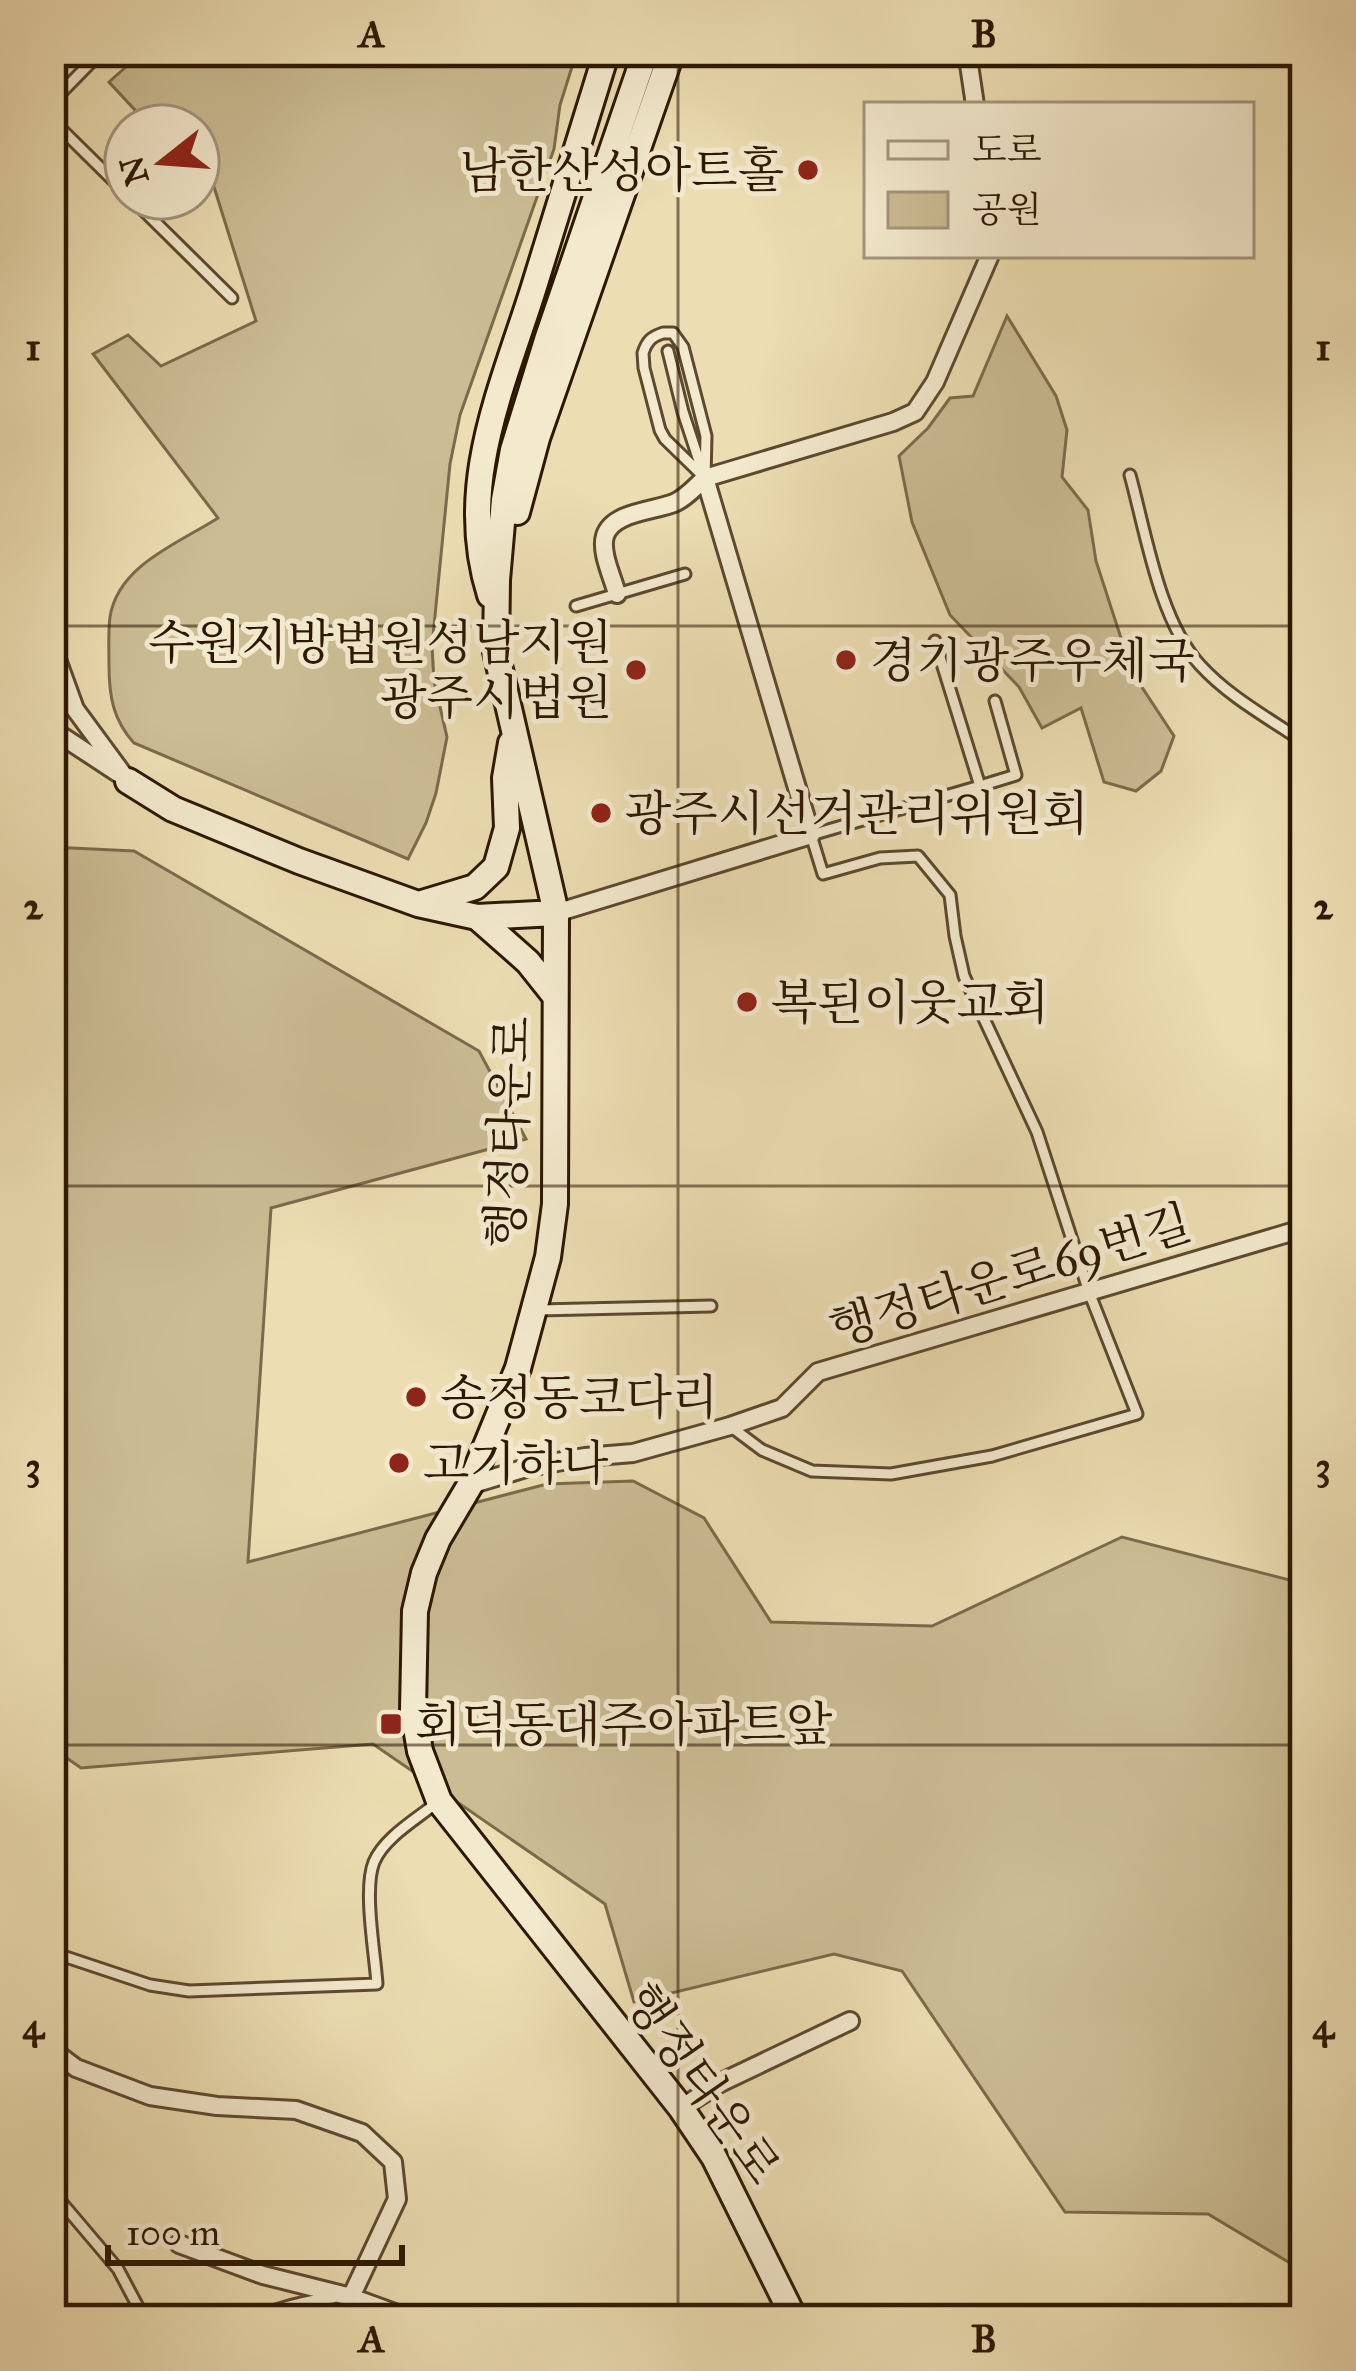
<svg xmlns="http://www.w3.org/2000/svg" width="1356" height="2371" viewBox="0 0 1356 2371" font-family="'IM FELL Great Primer','Noto Serif KR',serif">
<rect width="100%" height="100%" fill="#ecddb2"/>
<filter id="stains"><feTurbulence type="fractalNoise" baseFrequency=".00167" numOctaves="4"/><feColorMatrix values="0 0 0 0 .2 0 0 0 0 .09 0 0 0 0 .02 0 0 0 .5 -.17"/></filter>
<radialGradient id="worn" r=".72"><stop offset=".6" stop-color="#630" stop-opacity="0"/><stop offset="1" stop-color="#630" stop-opacity=".3"/></radialGradient>
<path fill="#cbbc94" stroke="#7c6a4b" stroke-width="3" d="M144,51H577L560,105L554,149L460,415L450,464L432,646L434,681L447,737L436,793L426,823L408,859L134,743C113,720 109,696 109,665C109,649 108,632 110,617C118,565 179,543 218,518L93,354L128,335L161,366L256,321L198,136V126H145L147,123L109,82Z
M1007,316L1056,396L1067,430L1062,477L1088,510L1096,561L1132,672L1174,736L1161,771L1136,791L1104,782L1081,708L1042,728L1019,687L950,615L912,522L899,456L928,428L950,398L973,396Z
M51,847L134,851L479,1051L526,1139L271,1208L248,1562L547,1484L633,1481L704,1518L771,1622L932,1626L1122,1537L1305,1584V2272L1208,2214L1065,2212L902,1971L834,1954L634,2002L605,1904L373,1744L81,1768L51,1747Z"/>
<g fill="none" stroke-linecap="round" stroke-linejoin="round">
<defs>
<path id="lane" d="M51,103L102,51
M51,119L126,193
M131,198L232,298
M663,333H673L683,347L706,436L705,478L665,439L660,430L644,368L643,353C647,341 651,337 663,333Z
M668,351L683,412L703,473
M1130,475C1146,533 1159,620 1200,665C1229,697 1270,719 1305,743
M576,606L685,574
M980,786L1016,775L995,701
M539,1310L711,1306
M730,1426L762,1450L812,1471L891,1474L992,1456L1137,1414L1089,1292L1037,1132L964,976L955,936L950,895L918,856L880,858L823,874L811,835L980,786L935,641
M51,1952L150,1985L189,1991L377,1984C375,1953 363,1889 374,1862C384,1838 415,1820 435,1804
M51,2190L118,2269L145,2320
M246,2320C275,2310 303,2300 333,2298"/>
<path id="street" d="M967,51L975,105
M617,594C613,578 600,552 605,536C612,512 654,511 674,503C686,498 695,487 705,478
M51,643L75,709L128,781
M51,729L118,773
M556,913L811,835L705,478L893,422L915,412L935,382L990,255
M470,1485L529,1467L585,1457L633,1453L730,1426L782,1408L818,1372L1305,1228
M51,2049L76,2068L150,2096L217,2106L296,2110L362,2133L393,2162L397,2199L351,2297L414,2320
M681,2108L720,2083L850,2021
M179,2244L263,2275L351,2297"/>
<path id="secondary" d="M646,51L547,340L513,450L504,500L497,580L496,652L556,913L555,1204L548,1257L518,1368L470,1485L438,1539L424,1573L415,1611L413,1710L420,1751L439,1801L681,2108L714,2157L795,2320
M517,512L537,438L672,51
M490,595C456,487 501,391 533,290C558,210 582,131 607,51
M128,781L173,809L299,861L418,904L477,917L556,913
M422,903L475,887L496,867L507,828L505,778L511,743
M477,917L528,962L555,996"/>
</defs>
<use href="#lane" stroke="#5c492e" stroke-width="15"/>
<use href="#street" stroke="#5c492e" stroke-width="22"/>
<use href="#secondary" stroke="#2c1802" stroke-width="30"/>
<use href="#lane" stroke="#f3e9cd" stroke-width="9"/>
<use href="#street" stroke="#f3e9cd" stroke-width="16"/>
<use href="#secondary" stroke="#f3e9cd" stroke-width="24"/>
</g>
<path fill="none" stroke="#2c1802" stroke-width="3" stroke-opacity="0.55" d="M678,51V2320M51,626H1305M51,1186H1305M51,1745H1305"/>
<g fill="#8f2418" stroke="#f3e9cd" stroke-width="4.5">
<circle cx="808" cy="170" r="12"/>
<circle cx="846" cy="660" r="12"/>
<circle cx="636" cy="670" r="12"/>
<circle cx="601" cy="813" r="12"/>
<circle cx="747" cy="1002" r="12"/>
<circle cx="416" cy="1397" r="12"/>
<circle cx="399" cy="1463" r="12"/>
<rect x="379" y="1712" width="24" height="24" rx="6"/>
</g>
<g text-anchor="middle" stroke-width="10" stroke-linejoin="round" paint-order="stroke">
<g font-size="48" fill="#2c1802" stroke="#f3e9cd" text-anchor="start">
<text x="784" y="187" text-anchor="end">남한산성아트홀</text>
<text x="612" y="659" text-anchor="end">수원지방법원성남지원<tspan x="612" dy="55">광주시법원</tspan></text>
<text x="870" y="677">경기광주우체국</text>
<text x="625" y="830">광주시선거관리위원회</text>
<text x="771" y="1019">복된이웃교회</text>
<text x="440" y="1414">송정동코다리</text>
<text x="423" y="1480">고기하나</text>
<text x="415" y="1741">회덕동대주아파트앞</text>
</g>
<g font-size="48" fill="#2c1802" stroke="#f3e9cd">
<text transform="translate(508 1132) rotate(-88)" y="17">행정타운로</text>
<text transform="translate(1010 1275) rotate(-17)" y="17">행정타운로69번길</text>
<text transform="translate(703 2083) rotate(55)" y="17">행정타운로</text>
</g>
</g>
<rect width="1356" height="2371" fill="none" stroke="#ecddb2" stroke-width="132"/>
<rect x="864" y="102" width="390" height="156" fill="#f3e9cd" stroke="#a3957c" stroke-width="3"/>
<rect x="888" y="141" width="60" height="18" fill="#f3e9cd" stroke="#a3957c" stroke-width="3"/>
<text x="972" y="162" font-size="36" fill="#2c1802">도로</text>
<rect x="888" y="192" width="60" height="36" fill="#cbbc94" stroke="#a3957c" stroke-width="3"/>
<text x="972" y="222" font-size="36" fill="#2c1802">공원</text>
<g transform="translate(162 162) rotate(253)"><circle r="57" fill="#f3e9cd" stroke="#a3957c" stroke-width="3"/>
<path d="M0-9L21 45L0 30L-21 45Z" fill="#8f2418"/>
<text y="-18" font-size="33" font-weight="bold" text-anchor="middle" fill="#2c1802">N</text>
</g>
<path d="M108 2245v18h294v-18" fill="none" stroke="#2c1802" stroke-width="6"/>
<text x="126" y="2245" font-size="36" fill="#2c1802" stroke="#f3e9cd" stroke-width="9" paint-order="stroke">100 m</text>
<rect x="66" y="66" width="1224" height="2239" fill="none" stroke="#2c1802" stroke-width="4.5"/>
<g font-size="39" text-anchor="middle" font-weight="bold" fill="#2c1802">
<text x="372" y="47">A</text>
<text x="984" y="47">B</text>
<text x="33" y="360">1</text>
<text x="1323" y="360">1</text>
<text x="33" y="919">2</text>
<text x="1323" y="919">2</text>
<text x="33" y="1479">3</text>
<text x="1323" y="1479">3</text>
<text x="33" y="2039">4</text>
<text x="1323" y="2039">4</text>
<text x="372" y="2352">A</text>
<text x="984" y="2352">B</text>
</g>
<rect width="100%" height="100%" filter="url(#stains)"/>
<rect width="100%" height="100%" fill="url(#worn)"/>
</svg>
